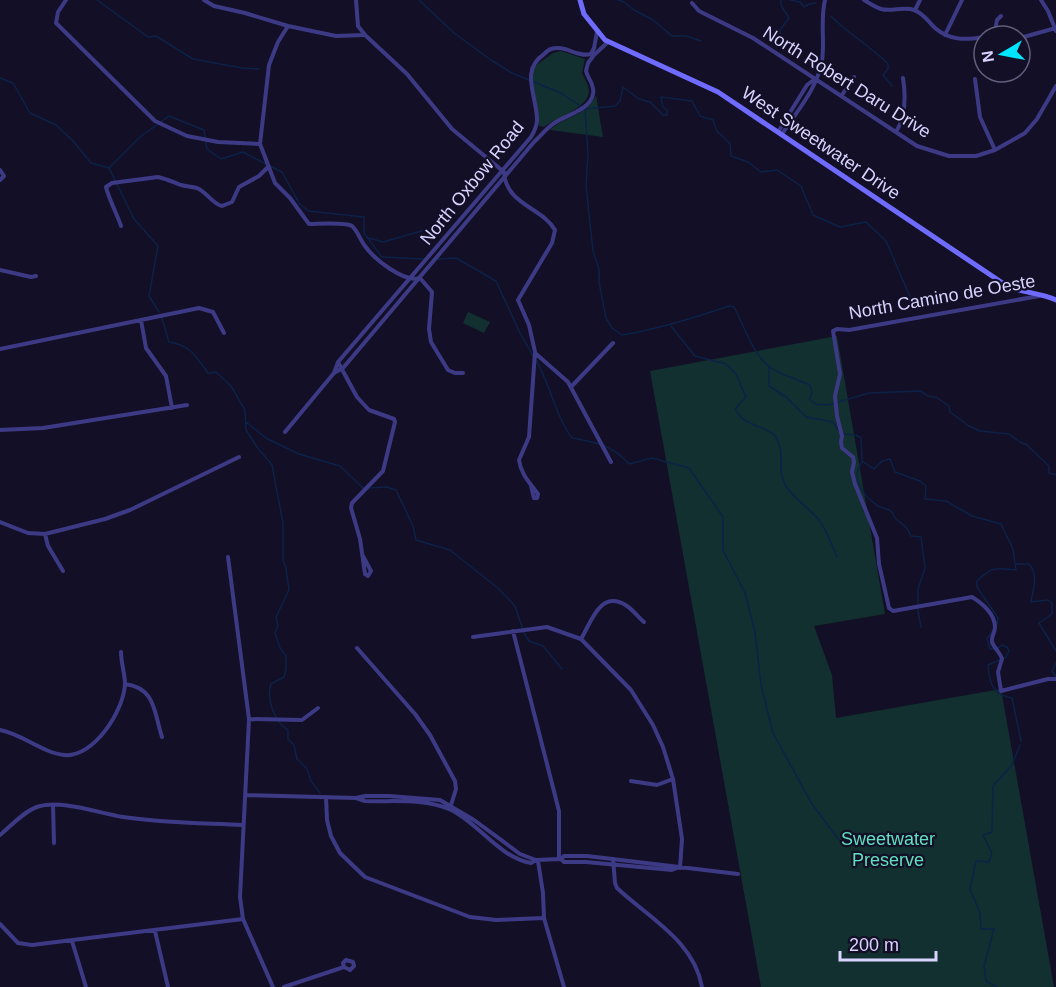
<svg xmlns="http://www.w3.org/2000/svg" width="1056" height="987" viewBox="0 0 1056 987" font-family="Helvetica,sans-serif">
<rect width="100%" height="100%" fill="#130f26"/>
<path fill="#12302f" d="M561,51L585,59L582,73C584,78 589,85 589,91C589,108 556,118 544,127L539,126L532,75L535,66L553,53Z
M596,95L603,137L550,130C565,116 587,116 596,95Z
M468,312L490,322L484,333L463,323Z
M837,336L885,614L814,626L832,675L836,718L1001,689L1054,987H761L650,371Z"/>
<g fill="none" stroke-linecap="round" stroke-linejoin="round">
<path stroke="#0c2248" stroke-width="1.5" d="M97,0L148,37L156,36L193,59L242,68L259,69
M419,0L454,33L491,60L512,73L561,93L585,109L588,154L586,185L593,251L599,269V282L606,318L612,328L622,335C659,329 694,318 729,306L734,307C744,325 753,356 771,368C779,374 799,380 810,385L812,393L809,399L816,404L828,405L869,393L920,391L928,396L936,397L949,406L950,412L969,426L980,431L1009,434L1020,442L1027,445L1049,466V473L1056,475
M618,0L624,2L634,10L653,20L672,36H686L701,41
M781,0V5L789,18L780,30L781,36L787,42
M790,0L800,2L804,7L809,4L816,3
M831,16C849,35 870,45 888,64V69L883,75L892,86
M0,78L13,83L30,113L56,125L73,141L91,163L109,168L134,219L158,246L149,296L159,312
M585,109L615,106L620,101L623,87L639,99L650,102L663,115H667V110L663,107L661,97L692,101L700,116L713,120L717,131L730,144L731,156L748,162L761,172L777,170L801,186L813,215L840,227L866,222L886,241L911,299
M206,142L207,149L221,159L243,152L266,164
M270,166L282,172L299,203L308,211L364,217V233L382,257L423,259
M109,168L140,137L169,116L204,130L205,137
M369,238L383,242L439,226L453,218
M437,259L456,258L496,281L520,333L533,356
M162,318L169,342C190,345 196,356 208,373L216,372L231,386L245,410L246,430L257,447L272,465L283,523V560L286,568L289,590L276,617L278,626L275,633L280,648L286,656V669L284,677L271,684C266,699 274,721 288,730V739L294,745L297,759L307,769L311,781L320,793
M671,326L695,356L726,364L736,374L746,397L735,409C745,428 767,425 776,437C786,453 776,471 786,486C794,499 809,508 819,520C827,531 832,545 837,557
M536,360C550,384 555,415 572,438C597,443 611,444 629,464L652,458L689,468L723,517V550L745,593L755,632L761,685L773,733L812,804L839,840
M769,367V386L786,397L806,417L833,422L839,431
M246,422L266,438L299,454L340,466L363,488H365
M842,434L856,435L861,438L862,461L874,469L882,461L890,459L895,472L920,481L926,486L925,499L946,501L972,516L1001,524L1013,549L1016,570C996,568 992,566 977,581V587L998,618L997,624
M862,462C850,478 863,496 878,506C881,508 887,508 891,511C893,513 894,517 896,519C904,526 906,525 911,536L921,537L925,568L918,589V611L921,627
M370,488L387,487L396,490L413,526L416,540L450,550L499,589L515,606L524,633L529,641L543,646L562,669
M1015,564H1029C1039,575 1033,589 1031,602L1048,600L1052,603V614L1039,623L1056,651
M993,630L987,639L990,649L998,648L1002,645L1007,647L1009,651L1006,657L988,665C989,683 993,695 1012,698L1021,741
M1056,663L1052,671L1056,677
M997,987L986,981L984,966L994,929H981L980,913L970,889L976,861L989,862L992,853L983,835L992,832L993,786L1012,765L1020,745"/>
<path stroke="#3d3a85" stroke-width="4" d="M66,0L58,12L56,23L155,121L187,136L218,142L260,144
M204,0L214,6L245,13L288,26L336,36L364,35
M356,0L358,26L365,35L407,74L452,129L504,172C506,205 542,207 555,230L552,243L518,300L529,325L535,352L529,437L519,460C521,475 530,483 538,494L537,498H534L531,486
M864,0C869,3 875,7 881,9C892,12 903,6 914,10C923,13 928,21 935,28C950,41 966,40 984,37
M1041,0L1048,11L1056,31
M692,3L699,11L753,38L917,146L949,156H976L995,150L1025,133L1037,119L1056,86
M915,10L920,0
M288,26L278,42L269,65L260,144L275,183L290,198L309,224C318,224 345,222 352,226C358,231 360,240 365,246C374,259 404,283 420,278L432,292L429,329L431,342L448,370L455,373H463
M945,35L962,0
M994,36L997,20L1001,16
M1020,38L1056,28
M975,79L980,117L995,150
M842,95L854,77
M778,132L807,85L815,79
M896,132C906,116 906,97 903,78
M782,134C797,111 817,89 822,61C825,41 820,20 825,0
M0,170L4,176L0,180
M121,226C117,214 108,197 106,187L112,183L158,177C167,179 173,182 181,185C187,187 193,186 199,189C208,194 213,204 222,206L232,202L239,187L259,176L268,167
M0,270L31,277L36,276
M1039,296L849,330L837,329L833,331L840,374L835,396L837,416L842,436L841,442L842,448L853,457L854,462L852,472L855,484L877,538L879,564L889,608L893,611L972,597C982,603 995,614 995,627C995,633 991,636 992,642C994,648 1000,652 1002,659L998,672L1001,691L1048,679H1056
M141,320L146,348L166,376L172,408
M0,349L199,308L213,312L224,333
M535,353L568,382L611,462
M338,362L357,397L369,410L394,419L395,422L383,471L352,503L351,508L360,539L365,574L368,576L371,571L363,556
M334,373L343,368L534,142C541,136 547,127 556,122C567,115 591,109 593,94C595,85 588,79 586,71L588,63L594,55L608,42
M571,387L613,343
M0,430L43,428L187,405
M285,432L334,373L338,362L531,137C534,132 537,126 537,120C537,96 520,71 543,55C545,53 548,50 551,49C565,44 577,58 591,54L594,48L597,32
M0,522L28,533L45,534L105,519L130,510L239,457
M45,534L48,546L63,571
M228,557L249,719L240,897L243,919L273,987
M513,631L559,811V859
M473,637L547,627L581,639L631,690L653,725L663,747L673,779L682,839L680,868
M581,639C591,623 600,588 627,606C633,610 638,617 644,622
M357,648L415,714L430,735L455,781L456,789L451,805
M125,684C156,688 154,713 162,737
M249,719L302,720L318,708
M0,730C22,734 43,753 64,755C94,758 124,710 125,684C125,674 121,663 121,652
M631,781L657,785L673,779
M245,795L356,798L365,801C392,802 424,798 449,809C478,822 498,857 531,863L536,860L561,859L564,856H587L738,874
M326,797L327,820L331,836L340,853L365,877L470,917L496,920L544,918
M356,798L365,796H389L440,800L474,820L520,854L536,860
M53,805L54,843
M0,835C11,826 23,812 37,807C61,799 98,813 123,817C162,823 203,823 243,825
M561,859L564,862H586L672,870L677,868
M613,859L615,883L617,888C649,918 694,941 702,987
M538,861L543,893L544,918L564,987
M0,924L18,943L32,945L243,919
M155,931L168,987
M72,941L86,987
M284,987L344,967L350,970L354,966L353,962L346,960L343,963L344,967"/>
<path stroke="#6f6bff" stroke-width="5" d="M580,0L584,14L605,40L718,92L1007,286C1023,293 1041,293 1056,300"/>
</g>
<g text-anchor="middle" stroke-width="4.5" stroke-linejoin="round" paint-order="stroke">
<g font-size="18" fill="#d9d4ff" stroke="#130f26">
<text transform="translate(847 82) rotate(32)" y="6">North Robert Daru Drive</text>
<text transform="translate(821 143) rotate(34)" y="6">West Sweetwater Drive</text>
<text transform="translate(472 183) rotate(-51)" y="6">North Oxbow Road</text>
<text transform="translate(942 297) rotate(-10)" y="6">North Camino de Oeste</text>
</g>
<g font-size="18" fill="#5fe0c0" stroke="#130f26">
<text x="888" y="845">Sweetwater<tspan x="888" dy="21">Preserve</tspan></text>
</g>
</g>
<g transform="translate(1002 54) rotate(260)"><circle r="28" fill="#130f26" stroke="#625e7d" stroke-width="1.5"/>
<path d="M0-4.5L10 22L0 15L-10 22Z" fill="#00e5ff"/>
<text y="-9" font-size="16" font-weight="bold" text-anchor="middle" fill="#d9d4ff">N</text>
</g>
<path d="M840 951v9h96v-9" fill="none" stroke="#d9d4ff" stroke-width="3"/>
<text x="849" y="951" font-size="18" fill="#d9d4ff" stroke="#130f26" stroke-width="4.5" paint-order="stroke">200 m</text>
</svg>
